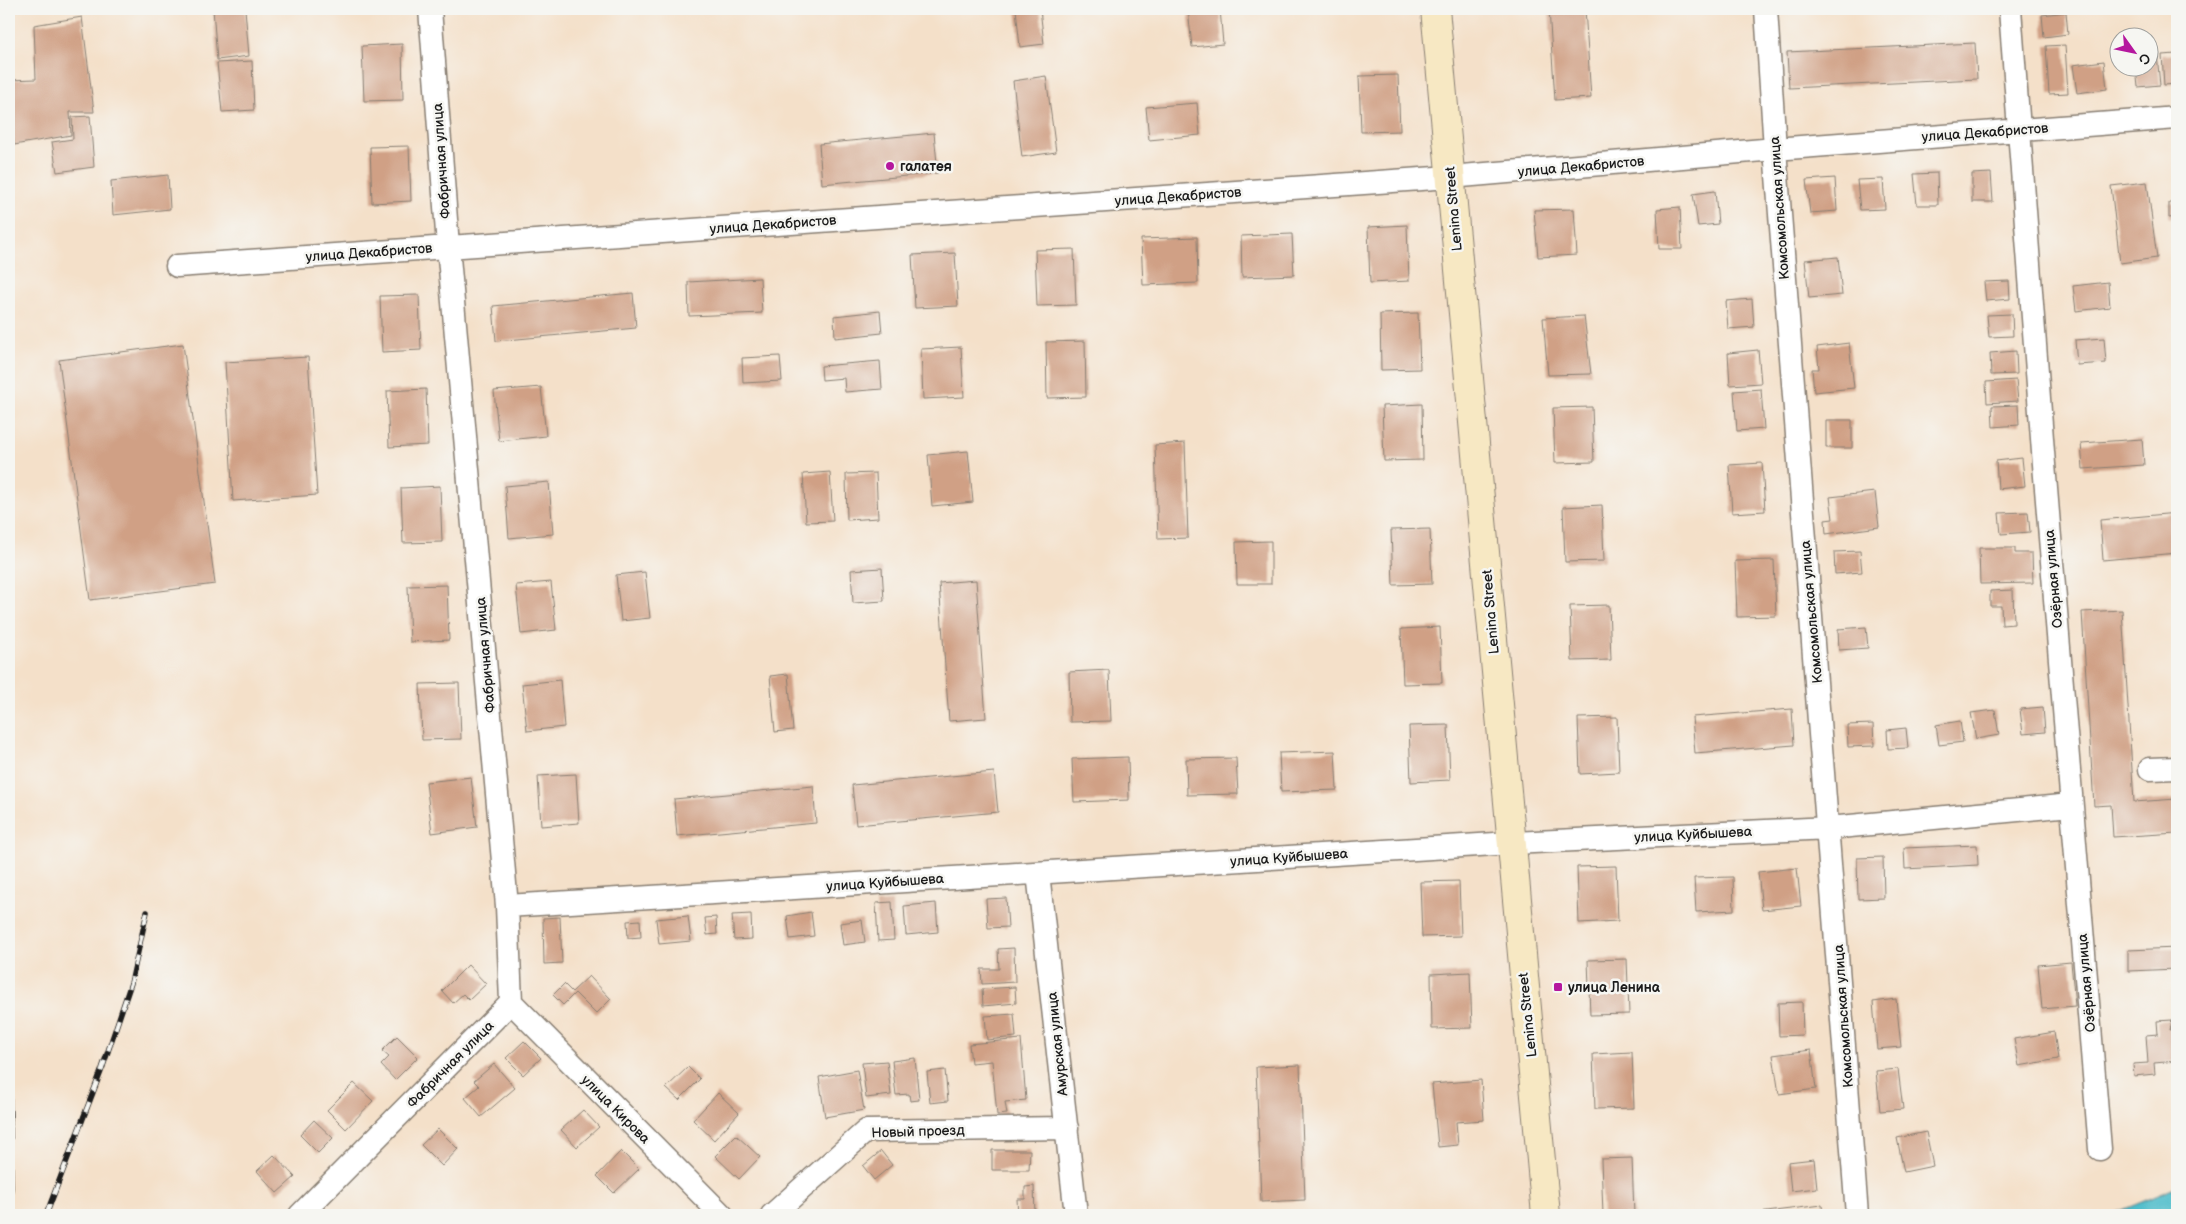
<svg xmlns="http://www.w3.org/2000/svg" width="2186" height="1224" viewBox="0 0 2186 1224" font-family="'Balsamiq Sans',sans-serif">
<rect width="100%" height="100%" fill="#f6f6f2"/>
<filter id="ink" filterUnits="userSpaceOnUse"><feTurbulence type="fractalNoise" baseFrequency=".02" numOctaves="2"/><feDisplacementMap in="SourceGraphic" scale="10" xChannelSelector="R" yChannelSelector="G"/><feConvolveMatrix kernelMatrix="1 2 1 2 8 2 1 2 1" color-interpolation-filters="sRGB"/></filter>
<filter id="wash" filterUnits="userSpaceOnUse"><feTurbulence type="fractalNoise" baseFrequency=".0096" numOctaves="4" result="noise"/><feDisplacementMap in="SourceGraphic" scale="20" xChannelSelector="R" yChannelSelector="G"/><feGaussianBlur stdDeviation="1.12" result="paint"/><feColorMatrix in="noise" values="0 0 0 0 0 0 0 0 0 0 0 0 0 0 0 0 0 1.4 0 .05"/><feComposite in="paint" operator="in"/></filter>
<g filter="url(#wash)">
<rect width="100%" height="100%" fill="#f4e0c9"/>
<path fill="#50bdcb" stroke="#366c74" d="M2177,1187V1215H2110L2173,1189Z"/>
<g id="blocks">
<path fill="#d0a085" d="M213,9H245L249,56L217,60Z
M1016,9H1040L1044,44L1020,47Z
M1188,9H1220L1223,44L1192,47Z
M1549,9H1585L1591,98L1555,100Z
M2066,12L2068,34L2044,37L2042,15Z
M82,17L94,112H70L71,135L14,145L9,80L36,79L34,25Z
M1975,43L1977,79L1789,88L1787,52Z
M402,44L403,100L364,101L362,46Z
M2065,45L2068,93L2049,94L2046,46Z
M2176,54L2177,84L2164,85L2162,55Z
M2157,55L2160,85L2138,87L2136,68H2148V56Z
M252,61L254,110L222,112L217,63Z
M2104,61L2107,89L2077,93L2073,65Z
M1398,75L1400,131L1361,132L1359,76Z
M1046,76L1056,152L1022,157L1013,81Z
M1197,103L1200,135L1149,140L1146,107Z
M90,116L94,167L57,172L52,142L73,139L72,117Z
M934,133L938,173L822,184L819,144Z
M409,146L411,201L372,203L370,147Z
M1937,173L1938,205H1917L1914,174Z
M1991,173L1993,202H1972V174Z
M168,175L170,209L113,215L111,181Z
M1835,178L1837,211L1810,213L1806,180Z
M1883,179L1885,209L1860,210L1857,180Z
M2147,182L2157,258L2120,263L2111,186Z
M1715,191L1718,224L1698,226L1693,194Z
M2169,203H2177V217L2169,218Z
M1680,207L1682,249H1659L1657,209Z
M1574,209L1577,255L1538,257L1534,210Z
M1407,225L1409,281L1370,283L1368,227Z
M1292,234L1294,275L1242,277L1241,236Z
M1197,237L1198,283L1143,285L1141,239Z
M1074,249L1076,305L1037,306L1035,250Z
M955,253L958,306L915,308L912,255Z
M1838,257L1842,295L1809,298L1805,260Z
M760,278L762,313L689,316L688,282Z
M2009,281L2010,299L1986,301L1984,282Z
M2108,282L2110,307L2076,311L2073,286Z
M633,293L636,328L496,341L493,306Z
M419,295L421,350L382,352L380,296Z
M1752,299L1754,327L1728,329L1726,301Z
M880,311L882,333L835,338L834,316Z
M1418,313L1420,369L1381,370L1380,314Z
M2012,314L2013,336L1989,337L1987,315Z
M1584,316L1591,374L1548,375L1543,318Z
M2104,338L2106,363L2077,365L2075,340Z
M1085,341L1086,397L1047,398L1046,342Z
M1849,343L1854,388L1814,392L1812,369H1819L1817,347Z
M183,344L215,584L90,600L59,360Z
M961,347L964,397L923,399L921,349Z
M1758,350L1761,383L1730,385L1728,353Z
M2016,351L2017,374L1991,375L1990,353Z
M780,356L782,381L743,383L742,358Z
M308,357L317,495L233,501L225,362Z
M880,361L882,389L845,392L844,378L822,380L821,366Z
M2016,380L2018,401L1987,403L1986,382Z
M541,387L546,436L499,441L494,391Z
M426,389L428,445L389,447L387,391Z
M1761,389L1764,429L1737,431L1734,391Z
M1422,404L1423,460L1384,461L1382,406Z
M2018,405L2019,425L1993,427L1992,406Z
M1592,407L1594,462L1555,463L1553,408Z
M1826,420H1852V448H1826Z
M2142,439L2144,465L2083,469L2081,443Z
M1185,443L1188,538L1158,539L1155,445Z
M968,451L973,502L932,506L928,455Z
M2022,458L2025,486L1998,489L1996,461Z
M1762,463L1765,511L1732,513L1729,465Z
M830,472L833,521L806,522L803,474Z
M876,473L878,518L847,520L846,474Z
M549,482L553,534L509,538L505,486Z
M440,486L442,542L403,543L401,488Z
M1875,492L1879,527L1826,534L1825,520L1833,519L1830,497Z
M1602,505L1604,561L1565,562L1563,507Z
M2028,512L2030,532L2001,534L1999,513Z
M2177,513V553L2103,560L2100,520Z
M1430,529L1432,584L1393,585L1391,530Z
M1271,541V584H1237L1236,542Z
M1979,548H2015V553H2032L2033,583L1980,584Z
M1860,551L1862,572L1835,574L1834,552Z
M1774,560L1776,616L1737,617L1735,561Z
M882,568L884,601L853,603L851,570Z
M645,572L650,618L621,621L616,575Z
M976,580L986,718L949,721L939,583Z
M551,582L556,630L521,634L516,585Z
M447,585L449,640L410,642L408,586Z
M2013,590L2014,624L2002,625L2001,606H1990V591Z
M1609,605L1611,660L1572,661L1570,606Z
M2122,610L2134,802L2177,799V833L2113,837L2111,805L2094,806L2082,612Z
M1440,627L1442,683L1403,684L1401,629Z
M1866,627L1868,648L1839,650L1838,629Z
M1109,670L1111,721L1070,722L1069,672Z
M788,674L793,730L775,732L770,676Z
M560,680L564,727L527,731L522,684Z
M459,683L461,739L422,740L420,684Z
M2043,707L2045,732L2023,734L2020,709Z
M1792,709L1794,745L1695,753L1692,717Z
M1995,710L1999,735L1976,739L1971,713Z
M1617,717L1619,772L1580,774L1578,718Z
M1960,721L1963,742L1939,745L1936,725Z
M1873,724L1874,746L1848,747L1847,725Z
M1448,725L1450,780L1411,782L1409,726Z
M1906,728L1908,748L1888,749L1887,730Z
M1335,751L1337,790L1281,792L1279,753Z
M1128,757L1129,800L1074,802L1072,759Z
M1236,758L1238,794L1187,795L1186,759Z
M994,772L998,812L856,825L852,785Z
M576,774L579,823L541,826L538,776Z
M471,777L477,827L432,833L426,782Z
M813,786L816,823L677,836L674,799Z
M1977,845L1978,865L1905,869L1904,848Z
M1883,857L1884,898L1858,899L1857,858Z
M1616,866L1618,921L1579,923L1577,867Z
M1797,868L1801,906L1762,910L1758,872Z
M1733,877L1734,910L1696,912L1694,878Z
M1459,881L1461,936L1422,937L1420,882Z
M1006,898L1008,927L988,928L986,899Z
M892,902L894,940L878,941L876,903Z
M936,903L938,932L906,935L904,906Z
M811,912L814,936L790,939L787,916Z
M751,914L752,939L734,940L732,915Z
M688,916L691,941L659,944L656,919Z
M560,917L562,963L544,964L543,918Z
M716,917L717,934L707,935L705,918Z
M640,920L641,937L628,938L627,921Z
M862,920L865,942L843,945L840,923Z
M1014,948L1015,982L982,984L981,969H999L998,949Z
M2177,948V969L2128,971V950Z
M1627,959L1629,1014L1590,1015L1588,960Z
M2071,962L2075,1006L2042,1009L2038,965Z
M468,965L486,984L469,1000L463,994L453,1003L442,991Z
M1470,972L1472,1028L1432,1029L1431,974Z
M589,976L611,999L596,1014L575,993L563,1005L553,995L564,984L572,992Z
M1015,987L1016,1003L983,1006L982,989Z
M1896,999L1901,1047L1877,1049L1873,1002Z
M1802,1002L1803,1035L1779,1036L1778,1003Z
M1014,1014L1016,1037L987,1040L985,1016Z
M2172,1020L2170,1030L2177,1029V1061L2154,1063L2155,1074L2134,1076L2133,1064L2148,1063L2146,1035L2158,1034L2157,1021Z
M2054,1032L2058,1059L2019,1066L2014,1039Z
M397,1036L418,1057L395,1080L381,1065L389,1057L382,1051Z
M1021,1039L1026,1100L1005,1102L1007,1114L997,1115L992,1061L971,1063L969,1044Z
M524,1041L541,1058L523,1075L506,1058Z
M1811,1050L1816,1089L1779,1094L1773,1055Z
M1632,1052L1634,1108L1595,1109L1593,1054Z
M915,1058L919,1100L910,1101L909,1094L896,1095L892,1061Z
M887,1061L891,1095L866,1098L862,1063Z
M494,1064L515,1088L481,1117L465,1098L479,1086L474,1081Z
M1300,1065L1305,1200L1261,1202L1256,1067Z
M688,1067L700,1079L679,1100L666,1088Z
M1898,1069L1903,1109L1880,1111L1876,1071Z
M857,1070L864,1110L825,1117L819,1077Z
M945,1070L948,1101L930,1103L927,1072Z
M1481,1080L1484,1120L1456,1122L1458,1145L1438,1147L1432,1084Z
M354,1083L373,1101L346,1129L327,1110Z
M718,1093L739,1113L714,1140L693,1120Z
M583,1110L599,1127L577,1147L561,1130Z
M314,1120L333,1138L318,1153L300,1135Z
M438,1129L458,1149L442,1166L421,1145Z
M1926,1132L1933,1166L1904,1172L1897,1138Z
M736,1135L760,1157L739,1179L715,1156Z
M992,1150H1030L1029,1170H992Z
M621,1151L639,1169L614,1193L597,1176Z
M881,1151L892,1165L874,1180L863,1166Z
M274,1155L295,1177L277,1193L257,1171Z
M1632,1158L1634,1215H1603L1601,1159Z
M1814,1159L1817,1188L1791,1191L1788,1162Z
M1034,1186L1035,1215H1018L1017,1199H1025V1187Z
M1822,1205L1823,1215H1751V1214Z"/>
</g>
</g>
<g filter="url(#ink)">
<use href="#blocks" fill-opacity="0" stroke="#887e72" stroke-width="1"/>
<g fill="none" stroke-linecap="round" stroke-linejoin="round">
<defs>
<path id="minor" d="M1766,9L1775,149L1857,1215
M2010,9L2043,452L2100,1149
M177,266L1450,177L1775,149L2177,118
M2150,769L2177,768
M1038,873L1076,1215
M507,906L1511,843L1829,828L2071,805
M511,1002L722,1215
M300,1215L511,1002L507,906L448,246L430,9
M772,1215L866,1131L1067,1128"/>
<path id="secondary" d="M1435,9L1546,1215"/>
</defs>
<use href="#minor" stroke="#887e72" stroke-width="25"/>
<use href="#secondary" stroke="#887e72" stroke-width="30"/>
<use href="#minor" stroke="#fff" stroke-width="22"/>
<use href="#secondary" stroke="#f7e8c3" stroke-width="28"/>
<defs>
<path id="rail" d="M9,1077L11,1188L9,1200
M46,1215L102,1069L131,983L147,912"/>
</defs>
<use href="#rail" stroke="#1c1c1c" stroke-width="5.5"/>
<use href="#rail" stroke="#f6f6f2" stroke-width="4" stroke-dasharray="11" stroke-linecap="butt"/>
</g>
</g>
<g fill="#b5179e" stroke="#f6f6f2" stroke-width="2">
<circle cx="890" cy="166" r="5"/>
<rect x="1553" y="982" width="10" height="10" rx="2.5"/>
</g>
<g text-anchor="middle" stroke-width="5" stroke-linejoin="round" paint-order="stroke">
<g font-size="14" fill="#1c1c1c" stroke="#f6f6f2">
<text transform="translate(1985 132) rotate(-4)" y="5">улица Декабристов</text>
<text transform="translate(441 161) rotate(-94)" y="5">Фабричная улица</text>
<text transform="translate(1581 166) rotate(-5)" y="5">улица Декабристов</text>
<text transform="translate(1178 196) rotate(-4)" y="5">улица Декабристов</text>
<text transform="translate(1779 208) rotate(-94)" y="5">Комсомольская улица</text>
<text transform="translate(1453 209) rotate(-95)" y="5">Lenina Street</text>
<text transform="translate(773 224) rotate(-4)" y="5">улица Декабристов</text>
<text transform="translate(369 252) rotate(-4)" y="5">улица Декабристов</text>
<text transform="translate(2053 579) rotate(-95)" y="5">Озёрная улица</text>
<text transform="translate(1490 612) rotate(-95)" y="5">Lenina Street</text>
<text transform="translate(1811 612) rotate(-95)" y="5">Комсомольская улица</text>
<text transform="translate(485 655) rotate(-95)" y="5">Фабричная улица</text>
<text transform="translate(1693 834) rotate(-3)" y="5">улица Куйбышева</text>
<text transform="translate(1289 857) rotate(-4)" y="5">улица Куйбышева</text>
<text transform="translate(885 882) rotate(-4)" y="5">улица Куйбышева</text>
<text transform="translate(2086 983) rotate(-95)" y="5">Озёрная улица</text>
<text transform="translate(1527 1015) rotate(-96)" y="5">Lenina Street</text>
<text transform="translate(1843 1016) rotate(-94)" y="5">Комсомольская улица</text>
<text transform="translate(1057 1044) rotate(-96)" y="5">Амурская улица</text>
<text transform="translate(450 1064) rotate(-45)" y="5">Фабричная улица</text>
<text transform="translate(616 1109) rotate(45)" y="5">улица Кирова</text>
<text transform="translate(918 1131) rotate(-2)" y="5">Новый проезд</text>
</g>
<g font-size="14" font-weight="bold" fill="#1c1c1c" stroke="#f6f6f2" text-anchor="start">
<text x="900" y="171">галатея</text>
<text x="1568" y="992">улица Ленина</text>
</g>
</g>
<rect width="2186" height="1224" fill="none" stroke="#f6f6f2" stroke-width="30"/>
<g transform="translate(2134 52) rotate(123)"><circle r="24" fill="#f6f6f2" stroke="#9f9f9c"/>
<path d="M0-4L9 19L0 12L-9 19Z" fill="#b5179e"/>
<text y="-8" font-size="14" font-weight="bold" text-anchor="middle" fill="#1c1c1c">С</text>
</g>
</svg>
